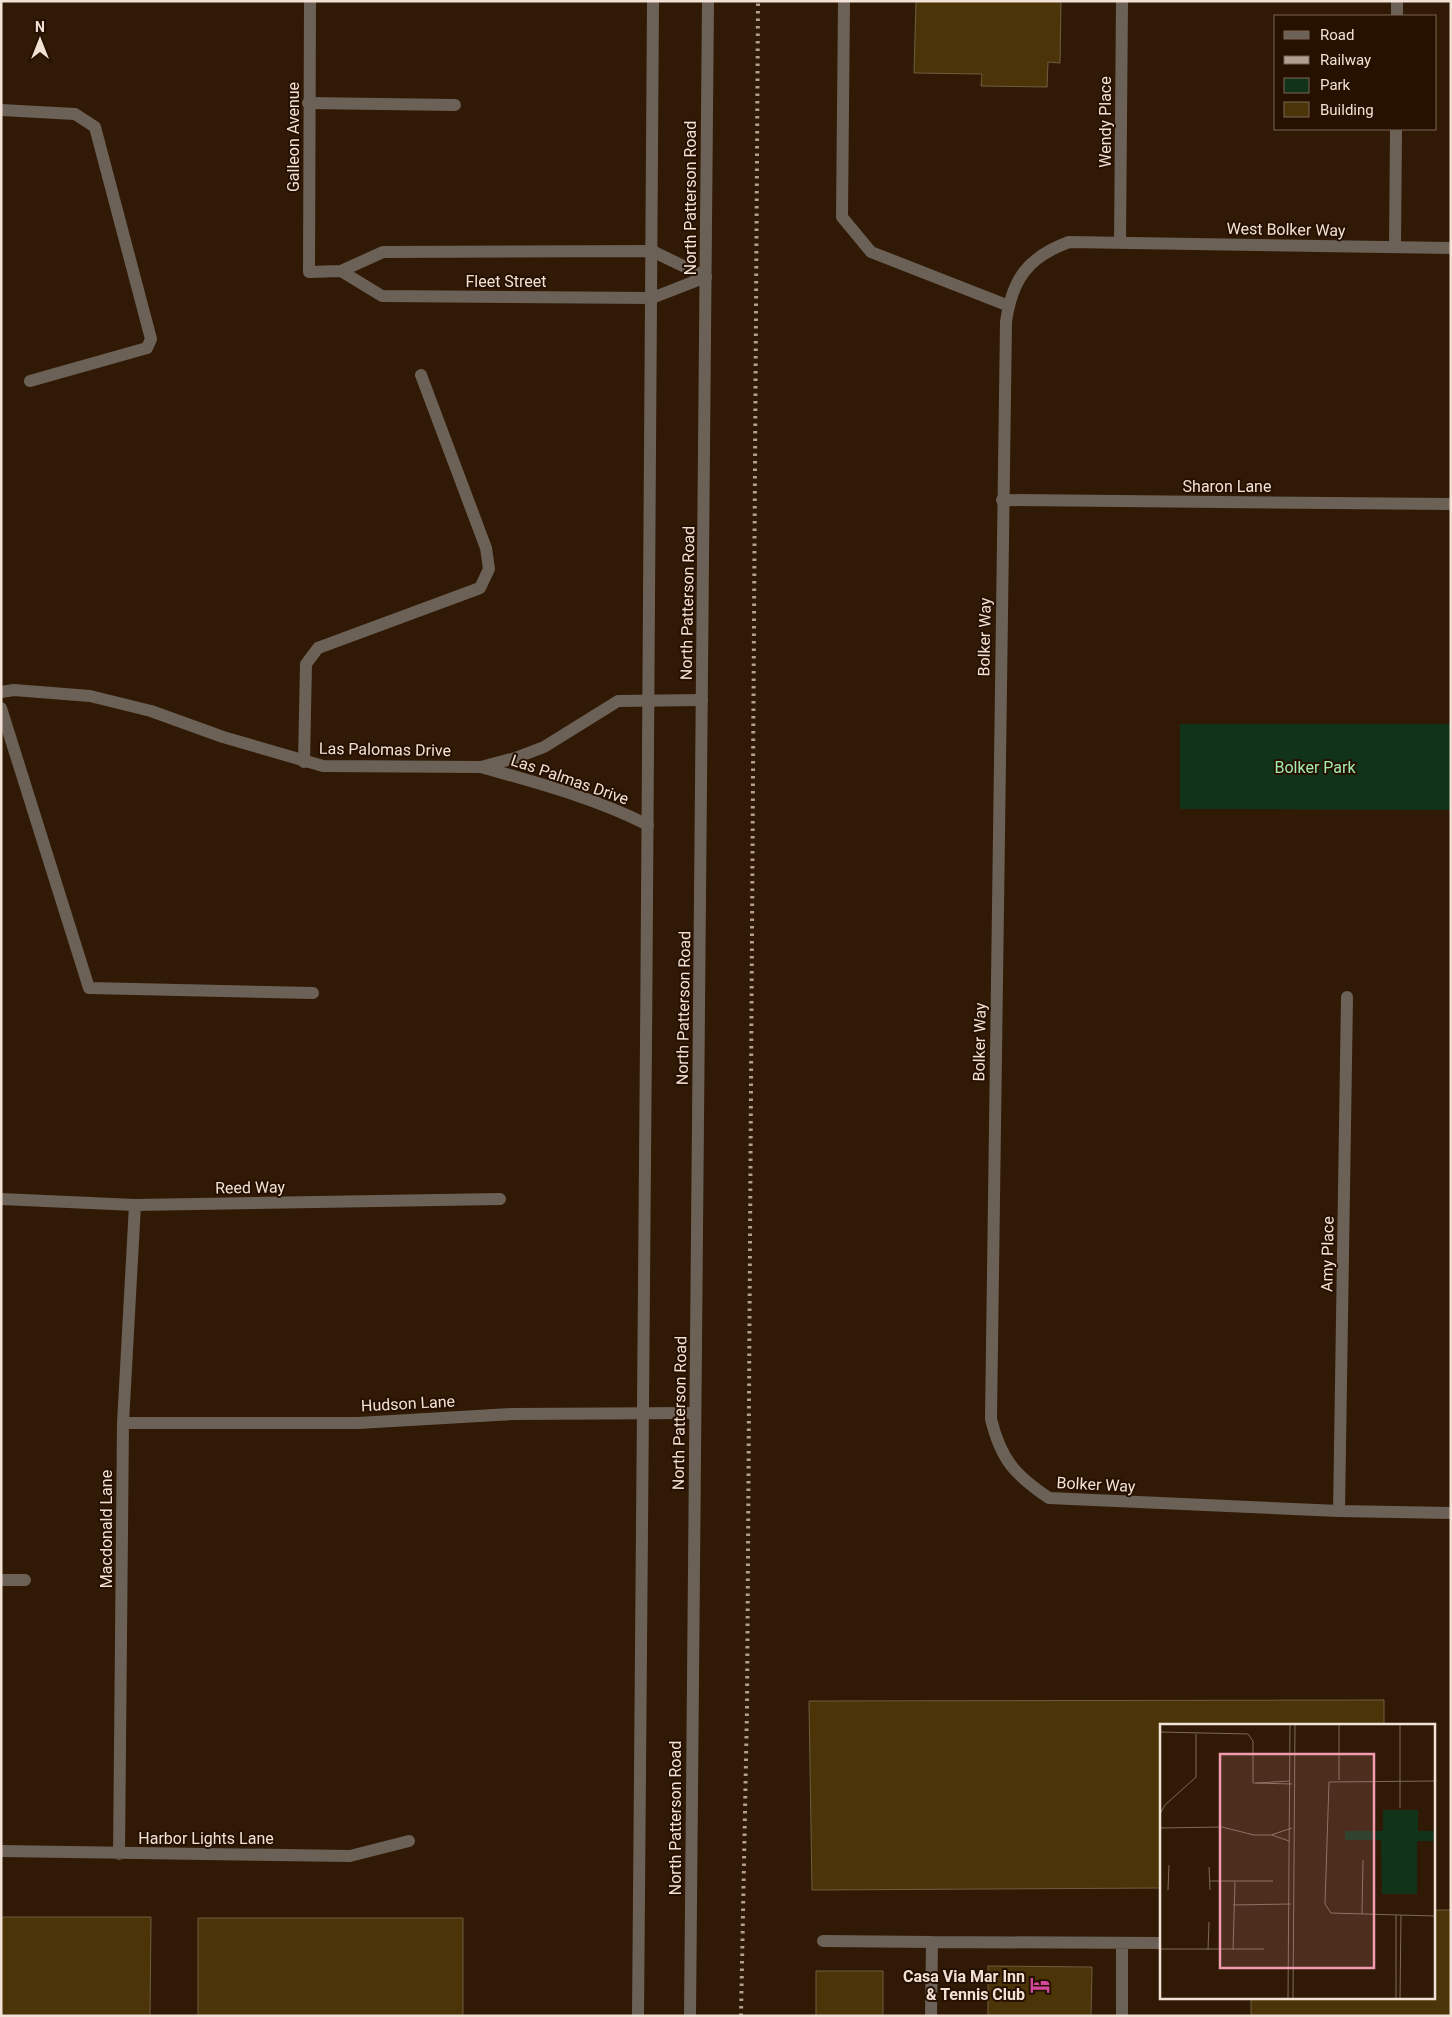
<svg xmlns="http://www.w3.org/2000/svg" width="1452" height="2017" viewBox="0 0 1452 2017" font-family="Roboto,sans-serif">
<rect width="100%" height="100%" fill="#301a05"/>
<path fill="#103319" d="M1180,724H1451V810L1180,809Z"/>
<path fill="#4b3408" stroke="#6f5d41" d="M916,1H1061L1060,63L1048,62L1047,87L981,86L982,74L914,73Z
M1384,1700V1726H1161V1888L812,1890L809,1701Z
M1433,1910H1451V2016H1251V1998H1433Z
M1,1917H151L150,2016H1Z
M198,1918H463V2016H198Z
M988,1966L1092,1967L1091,2016H988Z
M816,1971H883V2016H816Z"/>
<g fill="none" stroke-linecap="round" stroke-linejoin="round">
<path stroke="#6c6156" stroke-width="12" d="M844,1L842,217L871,252L1009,306
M1397,16V1
M308,103L455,105
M1,110L75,114L95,127L151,339L147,348L30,381
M1395,247L1396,129
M1002,500L1451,504
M1,708L89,988L313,993
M304,762L306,664L318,648L480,588L489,569L486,548L421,375
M1,1580H25
M823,1941L932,1942L931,2016
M932,1942L1161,1943
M1122,2016V1943"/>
<path stroke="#6c6156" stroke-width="12" d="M310,1L309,272L341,271L382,296L652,298L706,277
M1120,243L1122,1
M1451,248L1069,242C1028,257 1012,279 1006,322L991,1419C1001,1460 1015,1475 1049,1498L1339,1511L1451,1513
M341,271L383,252L652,251L706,277
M1,692L14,690L90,696L151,711L223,737L323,766L481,767L515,758L544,747L618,701L702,700
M481,767C538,783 595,798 648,825
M1,1199L135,1205L500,1199
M123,1423H358L512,1414L695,1413
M1339,1511L1347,997
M1,1851L350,1856L409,1841
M119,1854L123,1423L135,1205"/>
<path stroke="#6c6156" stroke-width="12" d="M638,2016C642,1344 651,673 653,1
M690,2016L708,1"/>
<path stroke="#b19f90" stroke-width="4" stroke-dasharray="2.5 5" stroke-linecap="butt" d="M741,2016L747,1709L758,1"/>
</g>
<defs>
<symbol id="hotel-bare" viewBox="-9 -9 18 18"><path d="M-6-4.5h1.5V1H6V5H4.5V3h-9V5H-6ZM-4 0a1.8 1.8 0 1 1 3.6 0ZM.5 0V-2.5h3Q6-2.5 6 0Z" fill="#d1479c" stroke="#261000" stroke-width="2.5" paint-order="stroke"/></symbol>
</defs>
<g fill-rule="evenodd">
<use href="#hotel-bare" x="1026" y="1971" width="28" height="28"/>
</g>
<g text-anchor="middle" stroke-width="4" stroke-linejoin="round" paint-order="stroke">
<g font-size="16" fill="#f2e2d6" stroke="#261000">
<text transform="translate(1105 122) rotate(-90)" y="6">Wendy Place</text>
<text transform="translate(293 137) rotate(-90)" y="6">Galleon Avenue</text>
<text transform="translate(690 198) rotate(-90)" y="6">North Patterson Road</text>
<text transform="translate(1286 229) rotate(1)" y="6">West Bolker Way</text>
<text x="506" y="287">Fleet Street</text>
<text x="1227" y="492">Sharon Lane</text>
<text transform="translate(687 603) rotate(-89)" y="6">North Patterson Road</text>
<text transform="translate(984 637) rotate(-89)" y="6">Bolker Way</text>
<text transform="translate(385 749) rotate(1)" y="6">Las Palomas Drive</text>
<text transform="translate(570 779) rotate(19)" y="6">Las Palmas Drive</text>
<text transform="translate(683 1008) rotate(-89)" y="6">North Patterson Road</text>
<text transform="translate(979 1042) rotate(-89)" y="6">Bolker Way</text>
<text transform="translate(250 1187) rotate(-1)" y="6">Reed Way</text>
<text transform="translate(1327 1254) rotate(-89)" y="6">Amy Place</text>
<text transform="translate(408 1403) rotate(-3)" y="6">Hudson Lane</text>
<text transform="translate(679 1413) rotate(-89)" y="6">North Patterson Road</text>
<text transform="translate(1096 1484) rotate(3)" y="6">Bolker Way</text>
<text transform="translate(106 1529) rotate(-90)" y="6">Macdonald Lane</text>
<text transform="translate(675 1818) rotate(-90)" y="6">North Patterson Road</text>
<text x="206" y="1844">Harbor Lights Lane</text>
</g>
<g font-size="16" fill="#a2ecaf" stroke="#261000">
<text x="1315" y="773">Bolker Park</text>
</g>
<g font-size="16" font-weight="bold" fill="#f2e2d6" stroke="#261000" text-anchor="end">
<text x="1025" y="1982">Casa Via Mar Inn<tspan x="1025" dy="18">&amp; Tennis Club</tspan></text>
</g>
</g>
<g transform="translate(1160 1724)">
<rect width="275" height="275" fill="#301a05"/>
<path d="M223,86H258V107H275V117H257V170H222L221,116H185V107H223Z" fill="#103319"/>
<path fill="none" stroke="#7e6a59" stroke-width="1" d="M0,8L88,10L93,17V59L132,60M179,56V0M275,57L169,58L165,180L171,189L275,192M96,59L130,57M240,84V0M0,90L5,81L36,53V10M0,104L62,103L94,111H111L132,104M112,111L129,117M275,136V192M49,143L50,166M50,157H113M8,166L9,141M73,181L131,180M202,190L203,136M0,225H104M48,226L49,198M73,226L75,158M128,275L130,0M133,275L135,0M236,275V191M240,275L241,191"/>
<path fill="#f29ab0" fill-opacity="0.15" stroke="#f29ab0" stroke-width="2.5" d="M60,30H214V244H60Z"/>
<rect width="275" height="275" fill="none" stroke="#f2e2d6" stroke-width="2.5"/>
</g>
<rect width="1452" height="2017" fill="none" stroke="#f2e2d6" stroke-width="5"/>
<rect x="1274" y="15" width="162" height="115" fill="#261000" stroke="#786456"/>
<rect x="1284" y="31" width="25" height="8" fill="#6c6156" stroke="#786456"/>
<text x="1320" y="40" font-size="15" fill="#f2e2d6">Road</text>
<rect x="1284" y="56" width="25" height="8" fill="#b19f90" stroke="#786456"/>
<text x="1320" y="65" font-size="15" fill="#f2e2d6">Railway</text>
<rect x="1284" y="78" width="25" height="15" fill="#103319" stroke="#786456"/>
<text x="1320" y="90" font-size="15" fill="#f2e2d6">Park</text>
<rect x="1284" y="102" width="25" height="15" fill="#4b3408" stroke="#786456"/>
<text x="1320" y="115" font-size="15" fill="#f2e2d6">Building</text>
<g transform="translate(40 40)" stroke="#261000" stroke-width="4" paint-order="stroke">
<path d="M0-4L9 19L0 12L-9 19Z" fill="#f2e2d6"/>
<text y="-8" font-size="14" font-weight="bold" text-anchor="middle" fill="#f2e2d6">N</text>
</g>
</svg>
